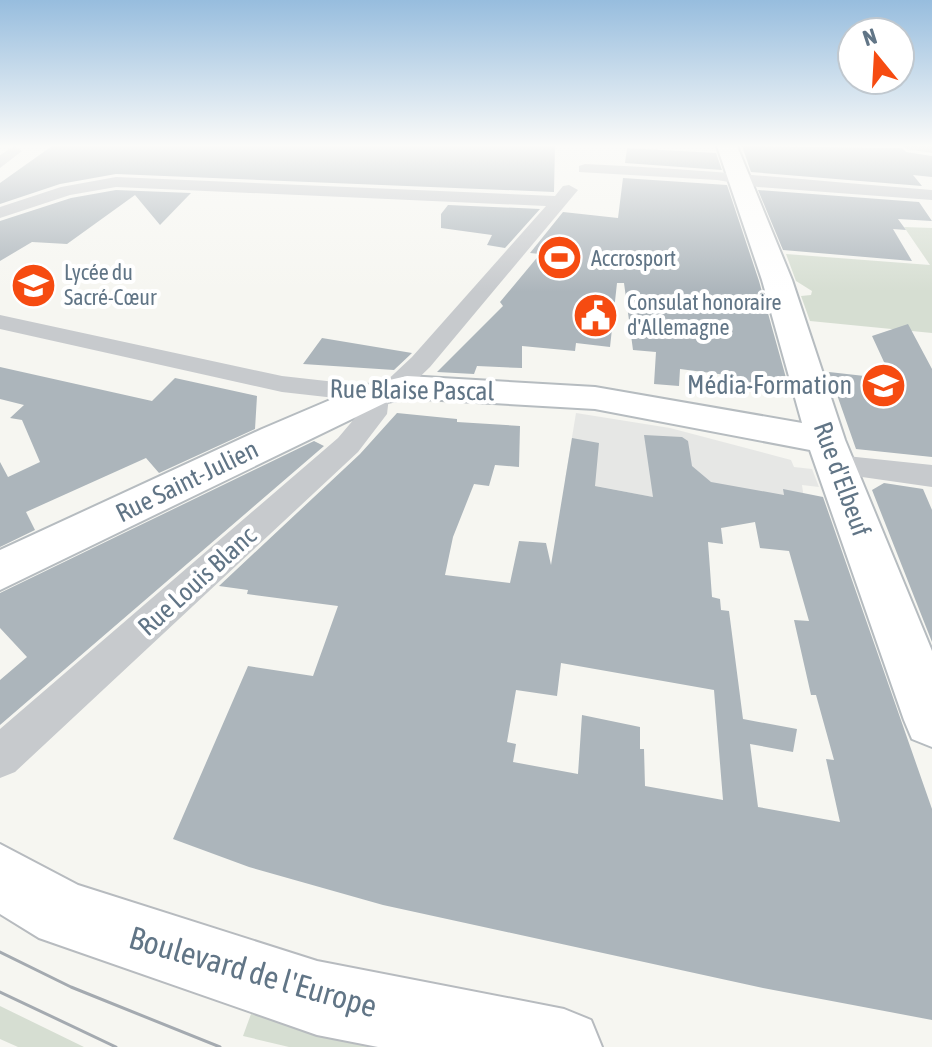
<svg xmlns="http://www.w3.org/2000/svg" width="932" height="1047" viewBox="0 0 932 1047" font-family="'Asap Condensed',sans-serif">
<rect width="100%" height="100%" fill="#f6f6f1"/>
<path fill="#e6e7e5" d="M576,413L670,428L791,460L794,467L812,469L819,487L802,485L804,499L791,524L565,480Z"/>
<path fill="#d6ded2" d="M904,227L932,228V333L810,321L801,296L811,295L812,291L796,281L786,254L930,265Z
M0,1006L84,1047H18L0,1039Z
M251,1014L382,1047H289L243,1036Z"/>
<path fill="#acb5bb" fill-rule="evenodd" d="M52,146H555L554,192L116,174L60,184L0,204V183Z
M742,146L902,148L906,152L932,156V177L913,175L922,186L751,172Z
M627,148L716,153L722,170L625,163Z
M623,178L727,185L759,281L788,385L778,391L745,389L742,377L680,369L679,386L654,384L656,352L633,350L624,283H617L610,347L576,343L575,351L522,346V368L477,366L474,374L437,372L503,306L500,302L540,254L530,253L563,212L618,218Z
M116,190L191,193L160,225L135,195L67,244L32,242L0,261V221L71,198Z
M758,190L919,202L932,221L898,219L906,230L893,229L912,261L783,250Z
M448,205L540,209L505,248L487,245L492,235L441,228V214Z
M908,324L932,369V457L856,449L829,372L900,380L884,362L872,336Z
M322,338L412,353L394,370L303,364Z
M0,367L152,401L175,378L257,396L255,429L159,473L146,458L26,512L35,530L0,547V462L8,477L40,462L22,420L10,418L24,405L0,399Z
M397,413L457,419V422L520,426L519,467L495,465L489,486L474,484L453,537L445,575L510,583L519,541L546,543L551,565L572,438L599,443L595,486L653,497L644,435L682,437L688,441L692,466L711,482L784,495L783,489L823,497L932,809V1020L763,988L383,905L249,867L173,839L248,666L313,676L338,606L247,594L248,590L219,586L360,454ZM755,522L760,548L789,551L809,621L794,620L811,695H816L834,760L826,759L840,822L758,807L750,744L793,752L797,729L743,719L729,611L721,610L720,599L712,597L708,542L723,544L721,528ZM561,663L714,690L723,800L645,786L644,749H640V727L582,715L578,774L513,762L516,744L507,742L516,690L557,696Z
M314,441L324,446L0,725V680L27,657L0,628V593Z
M884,483L923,489L932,510V642L872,490Z"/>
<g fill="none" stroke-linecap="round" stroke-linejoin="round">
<defs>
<path id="secondary" d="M717,146H737L792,280L845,440L932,651V747L912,739L904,720L810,450L595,409L407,398L387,402L0,590V550L262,429L363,386L407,376L595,387L802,423L762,280Z"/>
<path id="primary" d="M0,844L78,885L317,961L564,1009L591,1020L602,1047H378L317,1035L39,938L0,914Z"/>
</defs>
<use href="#secondary" stroke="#b6bcc0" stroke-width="4"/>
<use href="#primary" stroke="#b7bbbf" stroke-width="4"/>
<path fill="#c7cacd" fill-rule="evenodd" d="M14,146L22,151L0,168V155Z
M904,146H932V153L906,149Z
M585,164C701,169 816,181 932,190V200L758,187L717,180L579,172V166Z
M116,177L555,196L563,186L569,185L578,190L430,367L400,396L389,397L387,414L358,452L15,772L0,778V729L338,438L360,412L362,401L282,392L0,329V315L282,376L380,387L412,357L546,206L116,187L70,195L0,218V207L61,187Z
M837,455L932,465V487L827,472L822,465L827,458Z"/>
<use href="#secondary" fill="#fff" fill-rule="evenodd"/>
<use href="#primary" fill="#fff" fill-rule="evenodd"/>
<path stroke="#a4aab0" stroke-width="3" d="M0,952L71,987L220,1047
M0,992L116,1047"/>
</g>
<linearGradient id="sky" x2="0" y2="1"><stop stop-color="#97bdde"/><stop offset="0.5" stop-color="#fbfbf9"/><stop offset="1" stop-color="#fbfbf9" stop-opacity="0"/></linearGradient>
<rect width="932" height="292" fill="url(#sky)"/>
<defs>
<symbol id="stadium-disc" viewBox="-11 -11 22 22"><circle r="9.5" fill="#f64b11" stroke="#fff"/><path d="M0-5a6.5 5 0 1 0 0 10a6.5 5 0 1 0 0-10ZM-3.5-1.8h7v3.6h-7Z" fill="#fff"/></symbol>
<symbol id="school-disc" viewBox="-11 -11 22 22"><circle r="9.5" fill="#f64b11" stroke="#fff"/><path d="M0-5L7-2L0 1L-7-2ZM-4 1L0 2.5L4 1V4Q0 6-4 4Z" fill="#fff"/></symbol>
<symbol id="civic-disc" viewBox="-11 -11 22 22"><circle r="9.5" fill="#f64b11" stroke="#fff"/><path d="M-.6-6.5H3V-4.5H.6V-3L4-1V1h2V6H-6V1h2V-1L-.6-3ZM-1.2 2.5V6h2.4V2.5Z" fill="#fff"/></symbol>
<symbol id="university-disc" viewBox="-11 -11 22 22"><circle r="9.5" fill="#f64b11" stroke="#fff"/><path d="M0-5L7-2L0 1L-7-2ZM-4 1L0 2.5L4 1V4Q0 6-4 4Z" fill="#fff"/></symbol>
</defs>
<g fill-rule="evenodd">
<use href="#stadium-disc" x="534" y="232" width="51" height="51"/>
<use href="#school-disc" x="8" y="260" width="51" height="51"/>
<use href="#civic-disc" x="570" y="290" width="51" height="51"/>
<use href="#university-disc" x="858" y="360" width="51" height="51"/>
</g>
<g text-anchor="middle" stroke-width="8" stroke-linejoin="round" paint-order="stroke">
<g font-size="22" fill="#617586" stroke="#fff" text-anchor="start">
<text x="591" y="266">Accrosport</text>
<text x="64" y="280">Lycée du<tspan x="64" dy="25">Sacré-Cœur</tspan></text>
<text x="627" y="310">Consulat honoraire<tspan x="627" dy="25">d'Allemagne</tspan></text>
</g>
<g font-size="26" fill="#617586" stroke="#fff" text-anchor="end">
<text x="852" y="394">Média-Formation</text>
</g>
<g font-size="26" fill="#617586" stroke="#fff">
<text transform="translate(412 390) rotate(1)" y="9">Rue Blaise Pascal</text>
<text transform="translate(842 479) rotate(70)" y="9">Rue d'Elbeuf</text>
<text transform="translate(187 481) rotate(-26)" y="9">Rue Saint-Julien</text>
<text transform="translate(197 581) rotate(-42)" y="9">Rue Louis Blanc</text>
</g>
<g font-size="32" fill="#617586" stroke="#fff">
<text transform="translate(253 972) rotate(16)" y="11">Boulevard de l'Europe</text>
</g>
</g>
<g transform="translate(876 56) rotate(342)"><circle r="38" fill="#ffffff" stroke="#c0c8cf" stroke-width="2"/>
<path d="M0-6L14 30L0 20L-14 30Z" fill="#f64b11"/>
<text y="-12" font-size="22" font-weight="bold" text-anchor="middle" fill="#617586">N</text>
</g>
</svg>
